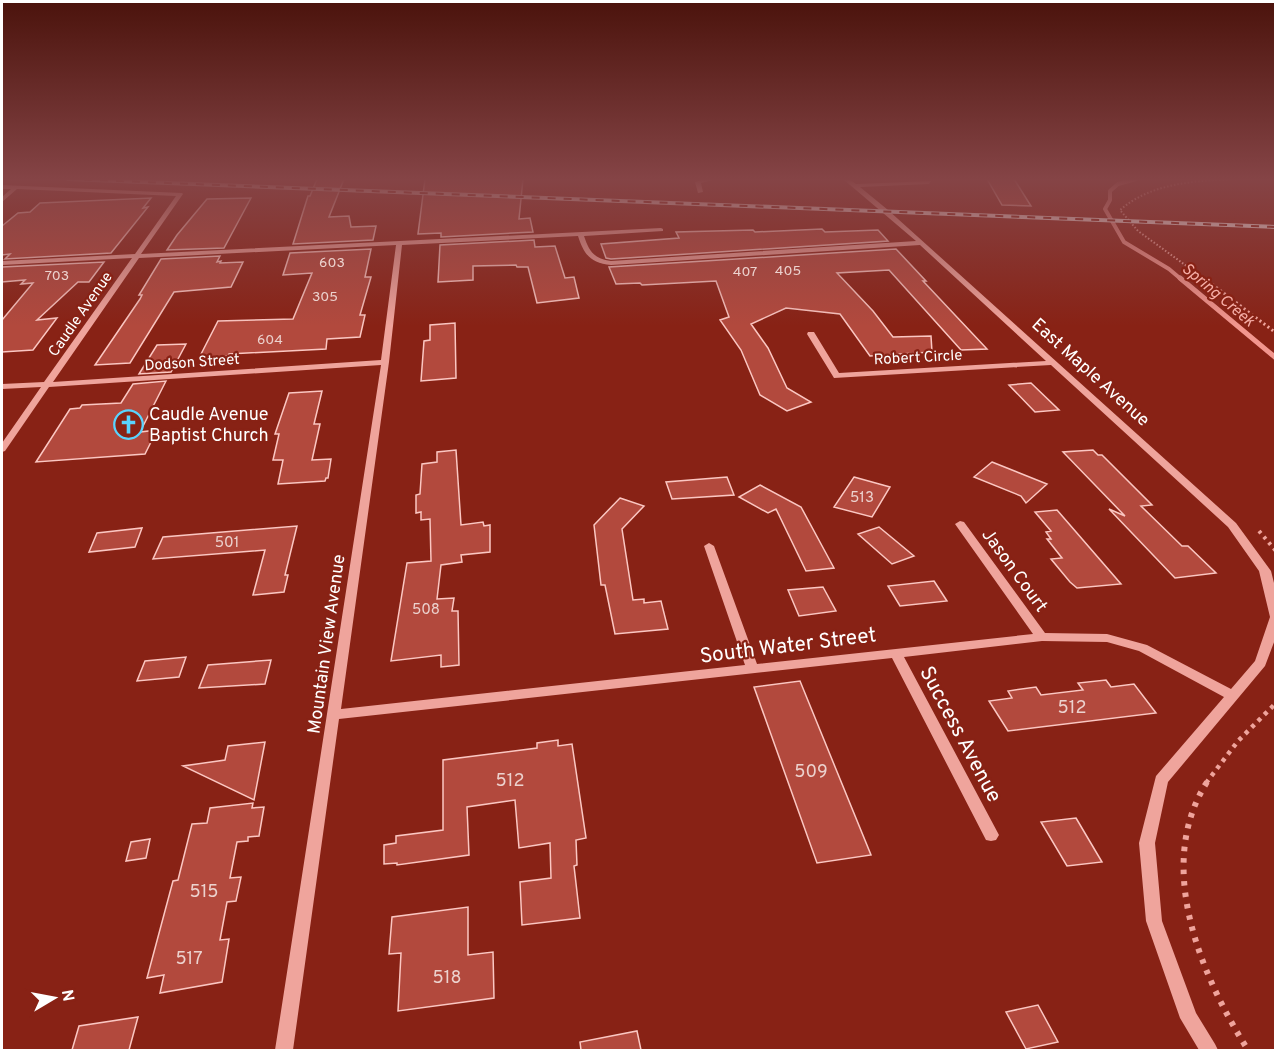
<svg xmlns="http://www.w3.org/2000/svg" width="1277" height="1052" viewBox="0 0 1277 1052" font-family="Overpass,sans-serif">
<rect width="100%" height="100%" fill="#882215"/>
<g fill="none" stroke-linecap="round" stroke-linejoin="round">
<path stroke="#f2968e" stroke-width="4" d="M1136,179L1118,184L1110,191V200L1105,209L1124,242L1169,269L1182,280"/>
<path stroke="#f2968e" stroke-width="5" d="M1180,278L1276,358"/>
</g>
<path fill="#b2493d" stroke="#fbc7c2" stroke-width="1.5" d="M317,179H344L329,217L349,216L351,227L376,226L373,240L293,244L308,196H310Z
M425,179H523L519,219L530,218L533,232L441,237V233L418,234Z
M987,179H1014L1031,206L1002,205Z
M151,198L143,208L148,207L111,253L5,259L10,254L2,255V226L18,213L30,212L40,203Z
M251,198L224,248L167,250L177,235L207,199Z
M822,229L825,232L878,230L888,241L611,259L606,258L601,244L679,238L676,232L753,230L755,232Z
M534,240L535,247L555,246L565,278L574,277L579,298L537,303L528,267H517L516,265L473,266V280L438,282L440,245Z
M371,249L365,277H371L360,315H365L360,337L327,339L326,349L229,354L228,356L213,359L199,358L218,321L293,319L312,273L283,275L290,253Z
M896,249L926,281H923L987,349L961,350L889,270L837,273L873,311L893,337L931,336L932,352L870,356L840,314L786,308L751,324L768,348L787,388L811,402L787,411L760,395L741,350L720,320L729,317L716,281L642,285L640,283L616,284L609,267Z
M220,256L217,262L221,261L220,263L243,262L231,287L174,292L130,363L95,365L140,299L142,295H139L161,259Z
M104,262L89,282H78L37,320L57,318L33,350L2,352V320L33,283L21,284L25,280L2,282V267Z
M455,323L456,378L421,381L424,341L430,340V325Z
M186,344L171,372L139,374L157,345Z
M166,381L140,432L157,430L145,454L36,462L70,409L80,408L82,405L121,403L133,384Z
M1031,383L1059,410L1035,412L1009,385Z
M322,391L314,424H320L312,460L331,459L328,478H326L325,481L278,484L283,460H273L279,434H275L289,393Z
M456,450L461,525L483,522L484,526L490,525V552L461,555L462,562L441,565L437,599L454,598L452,611H458L459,665L441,667V655L391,661L407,563L431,561L430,519L421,520V512L416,513V495L420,494L422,464L437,462V452Z
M1093,450L1098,455H1102L1152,505L1141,506L1182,546H1188L1216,573L1175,578L1109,509L1125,516L1063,452Z
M992,462L1047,484L1026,503L1021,496L974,477Z
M727,477L734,495L672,499L666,482Z
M854,477L890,487L872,517L834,507Z
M760,485L801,507L834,568L806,571L776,509L768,513L739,497Z
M620,498L644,506L622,529L633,600L644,599V603L661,601L668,629L615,634L605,585H601L594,525Z
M1057,510L1121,584L1077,588L1070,582L1051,559L1062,558L1047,539H1051L1046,532L1051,531L1035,512Z
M297,526L285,575H288L284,592L253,595L265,550L153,559L163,537Z
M879,527L914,556L892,564L858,534Z
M142,528L135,547L89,552L97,533Z
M934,581L947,601L900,606L888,586Z
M823,587L836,611L799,616L788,590Z
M186,657L179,677L137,681L145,661Z
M271,660L265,684L199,688L208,665Z
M1106,680L1111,687L1134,684L1156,713L1008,731L989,701L1012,698L1008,691L1036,687L1041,695L1083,690L1078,683Z
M800,681L871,855L817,863L754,687Z
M558,740V746L572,744L586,838L576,840L577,865L574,866L580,918L522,925L520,882L551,878L550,843L519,848L515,800L467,807L469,855L397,865V863L384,864V845L396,843V836L443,830V760L537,748V743Z
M265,742L254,800L183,766L225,760L228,746Z
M253,803L252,808L264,807L259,836L248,837V841L237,842L230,878L241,877L236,901L227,902L220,940L229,939L222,982L160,993L164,975L147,978L173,881L178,880L192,824L207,823L210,808Z
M1076,818L1102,862L1067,866L1041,822Z
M150,839L146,858L126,861L131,842Z
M468,907V955L493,952L494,998L398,1011L401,953L389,954L392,917Z
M1038,1005L1058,1042L1026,1049L1006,1012Z
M138,1017L129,1050H72L79,1026Z
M637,1031L641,1050H581L580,1042Z"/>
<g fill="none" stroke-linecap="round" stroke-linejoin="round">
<path stroke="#efa49c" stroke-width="2" stroke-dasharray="1.5 2" stroke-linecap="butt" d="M1206,280L1138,231L1120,210C1151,183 1194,181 1233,179"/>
<path stroke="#efa49c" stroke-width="3" stroke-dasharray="2 3" stroke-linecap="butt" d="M1204,278L1276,333"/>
<path stroke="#efa49c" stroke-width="4" stroke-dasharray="3 4.5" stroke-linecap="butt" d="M1259,531L1276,551"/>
<path stroke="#efa49c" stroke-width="4.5" stroke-dasharray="4 5" stroke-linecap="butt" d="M1206,783L1238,741L1276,703"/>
<path stroke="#efa49c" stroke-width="6" stroke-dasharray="4.5 7" stroke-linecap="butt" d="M1207,782C1154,865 1201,976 1248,1050"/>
<path fill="#efa49c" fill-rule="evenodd" d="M706,179H716L701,183L703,192L698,193L695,182Z
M843,179H849L856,184L931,181L929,184L860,187L888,210L1236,523L1271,571L1276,591V637L1265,666L1168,782L1155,843L1162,921L1196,1013L1215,1044L1218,1050H1199L1180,1018L1146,921L1139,843L1156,776L1224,697L1139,651L1107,642L1042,641L904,657L999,835L996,840L991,841L986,840L892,658L339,719L293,1050H275L381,365L49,387L5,451L2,452V443L41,387L2,389V384L44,382L132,258L2,265V261L135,254L176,196L17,189L2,202V197L11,189H2V185L182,193L183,194L141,254L661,228L663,229V231L584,236C589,251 594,259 611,261L916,241ZM578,236C584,255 591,263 611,265L920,245L1046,361L839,373L814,332H808L807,334L834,378L1051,365L1228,527L1259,571L1270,617L1255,661L1231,689L1147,645L1107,634L1045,633L964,522L960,521L955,524L1033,634L757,664L714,546L709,543L704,546L745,665L341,709L389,362L402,245ZM396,245L381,360L53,382L139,258Z"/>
<defs>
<path id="rail" d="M68,179L1276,227"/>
</defs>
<use href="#rail" stroke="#fff" stroke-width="4"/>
<use href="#rail" stroke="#882215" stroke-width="2" stroke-dasharray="8" stroke-linecap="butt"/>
</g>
<linearGradient id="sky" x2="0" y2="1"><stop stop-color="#4b130c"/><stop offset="0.55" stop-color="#854446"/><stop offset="1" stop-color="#854446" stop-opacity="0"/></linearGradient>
<rect width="1277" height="326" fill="url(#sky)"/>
<defs>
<symbol id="church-ring" viewBox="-11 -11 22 22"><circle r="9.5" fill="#882215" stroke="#59d4ff" stroke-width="1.5"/><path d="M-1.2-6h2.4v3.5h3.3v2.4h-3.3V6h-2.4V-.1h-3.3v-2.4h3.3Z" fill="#59d4ff"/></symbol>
</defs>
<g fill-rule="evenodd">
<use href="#church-ring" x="112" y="408" width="33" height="33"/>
</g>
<g text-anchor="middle" stroke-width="4.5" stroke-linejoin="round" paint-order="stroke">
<g font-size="14" fill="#ecd2ce">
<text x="332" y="267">603</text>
<text x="788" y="275">405</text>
<text x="745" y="276">407</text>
<text x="57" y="280">703</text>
<text x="325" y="301">305</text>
<text x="270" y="344">604</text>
</g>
<g font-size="15" fill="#fff" stroke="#882215">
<text transform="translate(80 314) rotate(-55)" y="5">Caudle Avenue</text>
<text transform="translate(918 357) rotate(-3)" y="5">Robert Circle</text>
<text transform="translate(192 362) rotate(-4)" y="5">Dodson Street</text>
</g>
<g font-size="15" fill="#ecd2ce">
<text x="862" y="502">513</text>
<text x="227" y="547">501</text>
<text x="426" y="614">508</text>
</g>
<g font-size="16" font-style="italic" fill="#f6aea7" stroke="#882215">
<text transform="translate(1219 294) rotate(40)" y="6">Spring Creek</text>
</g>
<g font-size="18" fill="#fff" stroke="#882215">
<text transform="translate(1091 372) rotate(42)" y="6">East Maple Avenue</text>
<text transform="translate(1015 570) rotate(54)" y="6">Jason Court</text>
<text transform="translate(326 644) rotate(-82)" y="6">Mountain View Avenue</text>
</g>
<g font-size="18" fill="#fff" stroke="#882215" text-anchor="start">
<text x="149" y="420">Caudle Avenue<tspan x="149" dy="21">Baptist Church</tspan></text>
</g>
<g font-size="18" fill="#ecd2ce">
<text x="1072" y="713">512</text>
<text x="811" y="777">509</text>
<text x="510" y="786">512</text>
<text x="204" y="897">515</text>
<text x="189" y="964">517</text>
<text x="447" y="983">518</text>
</g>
<g font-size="21" fill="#fff" stroke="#882215">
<text transform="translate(788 645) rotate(-7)" y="7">South Water Street</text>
<text transform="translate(961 734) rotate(62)" y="7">Success Avenue</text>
</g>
</g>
<rect width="1277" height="1052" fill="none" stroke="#ffffff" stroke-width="6"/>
<g transform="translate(54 998) rotate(80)" stroke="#882215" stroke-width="4.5" paint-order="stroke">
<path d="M0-4.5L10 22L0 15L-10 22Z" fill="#ffffff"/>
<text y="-9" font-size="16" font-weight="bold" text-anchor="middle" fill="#ffffff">N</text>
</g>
</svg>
